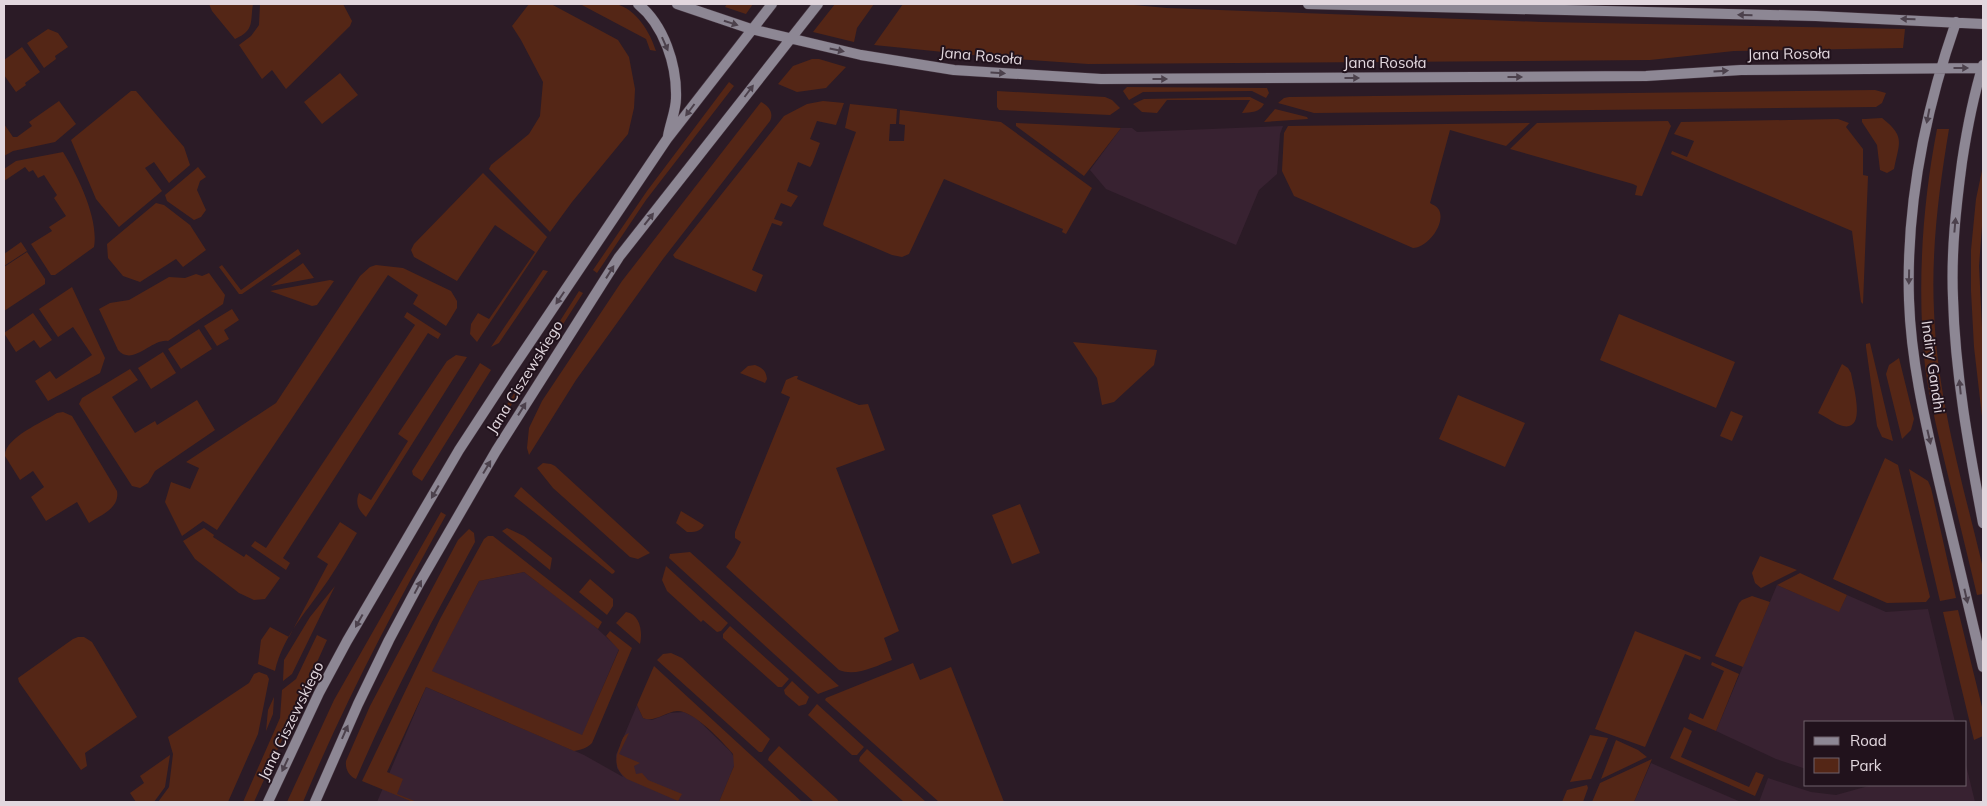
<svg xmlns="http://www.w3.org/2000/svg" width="1987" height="806" viewBox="0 0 1987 806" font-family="Mulish,sans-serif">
<rect width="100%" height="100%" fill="#2b1b26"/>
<path fill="#382231" d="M1283,126L1280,134L1277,174L1259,190L1236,245L1106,189L1090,170L1121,128H1132L1137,132Z
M524,572L589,621L619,649L582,736L431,671L479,581Z
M1777,585L1839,611L1847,595L1886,612L1928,609L1955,722H1806V769L1776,759L1716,731Z
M426,687L584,755L623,777L617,768L616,755L637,705L643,718L652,720L670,713L684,712L696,718L730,751L734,757V766L719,802H377Z
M1651,763L1683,777L1741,802H1634Z
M1966,765L1975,802H1759L1768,778L1811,792L1836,795L1872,785H1966Z"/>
<path fill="#542616" d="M209,4H253C250,22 255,30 235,39L212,11Z
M260,4H343L352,21L350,26L286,89L272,70L262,79L239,45L251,36L259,25Z
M529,4H551L618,40L629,57L635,89L634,108L628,134L572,202L550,232L489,169L491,165L529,134L540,116L543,82L521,40L512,26Z
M580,4C591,4 606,1 616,4C636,9 650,32 656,51L650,50L646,39Z
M727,4H753L746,14L725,7Z
M835,4H874L857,28L854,42L813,32Z
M903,4H1123L1167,8L1542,22L1905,29L1903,48L1734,51L1650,60L1088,64L1003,58L874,45Z
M48,29L58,33L68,47L55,56L56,59L44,68L27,43Z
M22,47L40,72L25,83L26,85L16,92L4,75V60Z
M812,59H819L846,67L826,88L797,92L778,84L793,66Z
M340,73L358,95L322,124L304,102Z
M729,82L734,86L646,200L597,273L593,270L647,191Z
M1127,87L1267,88L1269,93L1266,98L1252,91L1143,92L1129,100L1123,91Z
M1875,90L1886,93L1882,103L1876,107L1314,113L1278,103L1284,98L1289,97Z
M131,91H136L184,147L190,165L169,183L154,162L145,168L162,191L119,227L96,199L71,140Z
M997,91L1105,97L1112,100L1120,108L1110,115L999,110L997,107Z
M1250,97L1264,104C1259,113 1252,112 1242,113L1250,100H1167L1157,113L1142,112L1133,104L1144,99Z
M59,101L76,124L55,142L13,151L4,156V124L13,137H17L32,126L29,122Z
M823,101L844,103L836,125L817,121L810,139L820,143L812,164L810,167L798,162L787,191L798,196L791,207L781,203L774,219L783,222L781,226L772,223L752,270L763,275L756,292L675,258L673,255L784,116L807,104Z
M761,102C769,106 774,113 770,121L663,259L576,380L529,455L527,448L529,428L542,401L622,281Z
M850,104L897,109L896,124H890L889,141H904L905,125L899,124L900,110L1001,122L1092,188L1066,234L1062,232L1063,229L944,179L909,254L902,257L892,255L824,226L823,224L856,132L845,128Z
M1275,109L1307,117L1308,119L1264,122Z
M1882,118C1906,137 1899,142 1894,169L1887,173L1880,170L1877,145L1862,122V119H1865Z
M1838,119L1849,123L1846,127L1863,149V175L1868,176L1863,304L1861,302L1852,231L1671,154L1672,151L1687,157L1694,141L1674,134L1681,122Z
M1668,121L1671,126L1642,196L1635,195L1637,186L1633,184L1510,149L1537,123Z
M1016,123L1121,128L1084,176L1016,126Z
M1530,123L1506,146L1450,130L1430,203C1433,205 1437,206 1439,210C1446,224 1427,248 1413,248L1294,196L1282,171L1284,133L1288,126Z
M1937,129H1949C1939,189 1931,250 1934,311C1937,398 1963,484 1983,568V594L1977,595C1966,550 1955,504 1944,459C1937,428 1929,397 1925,366C1917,287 1922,207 1937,129Z
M63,152C78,176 99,219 94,247L55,275H51L31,244L52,231L49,227L66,216L54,198L57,195L44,175L38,178L33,170L29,172L25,167L4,181V169L16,161Z
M1983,166V213L1979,266L1983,347V425L1974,347L1971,291V250L1976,199Z
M198,167L206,177L200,181L197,190L206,210L201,217L194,220L167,201L165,195Z
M483,173L547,237L477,342L470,334L471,324L478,313L489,319L535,252L495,225L457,281L414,257L411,250L414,244Z
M156,203L164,205L190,225L206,250L183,267L176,259L140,282L123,276L108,258L107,244Z
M21,242L27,251L4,266V254Z
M298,249L301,254L242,294H239L219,267L222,265L241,290Z
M27,252L45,279V284L4,311V267Z
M303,263L314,278L271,286Z
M376,265L403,268L451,291L457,301V308L446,326L413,304L418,295L388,275L217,530L203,521L182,536L165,502L171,482L190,489L199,468L186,462L276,403L360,276L370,267Z
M543,270L548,271L499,343L491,347Z
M209,273L225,295L223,304L168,341C152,338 133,367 118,350L99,309L110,303L129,300L169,277L185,278L196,274L202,276Z
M330,280L334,281L317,305L312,306L270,291Z
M72,287L105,358L100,373L48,401L35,381L50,371L56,379L92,355L73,327L58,337L39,309Z
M579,291L583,293L498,426L494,425Z
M232,309L239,320L224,330L229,339L217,346L204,326Z
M407,312L441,334L438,339L428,333L283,558L290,563L286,570L251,546L255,541L266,548L415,325L404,317Z
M33,313L52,340L40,348L34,340L16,352L4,333Z
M1619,314L1735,362L1716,408L1600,360Z
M199,329L212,349L181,369L168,349Z
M1073,342L1157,350L1154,365L1114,402L1102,405L1097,378Z
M1870,343L1893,441L1882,437L1877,426L1866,347V344Z
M163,352L176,373L151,389L138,368Z
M456,355L467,357L366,517C358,510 355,503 359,493L371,500L408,441L398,434L447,361Z
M1899,358L1914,419L1911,430L1902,439L1886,374L1889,365Z
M480,363L491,370L422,481L413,475L412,471Z
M1842,364L1848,368L1851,373C1853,386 1867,431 1843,426C1834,424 1827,417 1818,413Z
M755,365C763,368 766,371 767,379L765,383L740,373L748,366Z
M130,369L138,380L112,397L135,433L155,421L157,425L197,400L215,430L155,471L148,483L140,488L132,486L79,404L82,398Z
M795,376H798L797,379L859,405L868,404L885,450L836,468L899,631L884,638L892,660C876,666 856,677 839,670L726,567L734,556L741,542L735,538V532L790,397L781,393L786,380Z
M1458,395L1525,423L1505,467L1439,439Z
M1731,411L1743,416L1732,441L1720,436Z
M63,412L72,416L117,491C120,508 101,515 89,523L77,502L46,521L31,497L44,487L33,471L20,480L5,456C4,438 43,422 57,413Z
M1885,458L1898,465L1930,597L1926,602L1887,603L1833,579Z
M543,463L551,464L555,466L650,553L638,559L630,557L553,488L537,468Z
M1909,469L1928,481L1931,488L1956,598L1940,601Z
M521,487L615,571L614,573L612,574L514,496Z
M1020,504L1040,553L1012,564L992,515Z
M681,511L704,525C701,532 693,532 687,532L676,523Z
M441,512L446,515C394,609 344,703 303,802H287L334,700Z
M340,522L357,533C348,548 339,564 329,579C309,609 283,635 275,671L258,664L261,640L270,627L289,637L328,564L317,557Z
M204,528L214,535L213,537L244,557L246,554L280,578L265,599L254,600L239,593L195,559L183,541Z
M507,528L524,536L552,558L550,570L502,531Z
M469,529L474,533L475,542C433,619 391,697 356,779C349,776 345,769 346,761L370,706L458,540Z
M488,536H493L602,622L598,629L524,572L479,581L432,671L582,735L619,650L606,636L610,631L632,648L592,743C587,748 581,750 574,751L426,687L387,772L403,779L397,794L417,802H413L362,781L440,619L484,539Z
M690,552L839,686L818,694L669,558L670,554Z
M1760,556L1797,570L1761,588L1755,583L1752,573Z
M666,566L728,623L721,631L717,632L703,620L701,622L667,591L662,580Z
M1800,573L1847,595L1839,612L1777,585Z
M590,579L613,599V606L607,615L579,592Z
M335,586L292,674L283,681L284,660L310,617Z
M1752,596L1770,602L1743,667L1715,656L1739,603L1742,600Z
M1958,610L1983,711V736L1974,740L1943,612Z
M626,612C640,614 643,632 640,644L616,623Z
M730,626L789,679L782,687H778L723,638V634Z
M1635,631L1701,657L1700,660L1685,654L1645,747L1595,729Z
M317,635L327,640L254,802H243L280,718L282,690L296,679Z
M78,637H84L92,642L137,717L85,753L87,766L81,770L19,682L18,678L73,639Z
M671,653L682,658L770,739L762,752H759L657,660L663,654Z
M1712,662L1739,674L1716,731L1688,719L1690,713L1703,719L1724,671L1711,665Z
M913,663L920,680L951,667L1004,802H939L825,700L826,698Z
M654,666L802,802H719L734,766L733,754C723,742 693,710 677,711C665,712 654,723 643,718L637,705Z
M259,672L267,675L269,679L258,734L228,802H158L169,787L173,754L168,737L249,683L254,674Z
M792,681L809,697L806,704L799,706L785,694L784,690Z
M274,697L273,714L266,731L268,710Z
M817,704L864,747L857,755H852L808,715Z
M1684,727L1692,731L1681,757L1749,787L1756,772L1764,775L1755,796L1670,758Z
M629,733L619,754L640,763L634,766L636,774L642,773L648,780L682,794L678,801L627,779C615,770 614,759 620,746C622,740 623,735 629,733Z
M1590,735L1608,738L1591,779L1570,782Z
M1616,740L1638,750L1647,757L1601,779Z
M779,746L837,799L839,802H814L768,760L769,757Z
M867,749L926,802H904L859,761L860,757Z
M170,755L165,787L154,802H136L130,793L144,783L140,776Z
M1652,759L1634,802H1592L1600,783Z
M1587,785L1588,788L1583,802H1562L1567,790Z"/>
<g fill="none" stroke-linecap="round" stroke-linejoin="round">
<defs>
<path id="secondary" d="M638,4C664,25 677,65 676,98C676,110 670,124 668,136
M677,4L751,29L861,55L954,70L1101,79L1646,76L1741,70L1983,68
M1308,4L1816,16L1983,24
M1956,22C1925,111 1906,205 1909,300C1911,363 1926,425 1940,486C1955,547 1969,607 1983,667
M1983,65C1973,97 1967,129 1962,162C1956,207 1951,252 1953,298C1955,374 1969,449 1983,523
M268,802L319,693L347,641L459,450L510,372L667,139L772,4
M315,802L358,704L389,640L420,582L496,451L619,257L818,4"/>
</defs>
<use href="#secondary" stroke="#453540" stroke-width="11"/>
<use href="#secondary" stroke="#8d8794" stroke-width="10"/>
</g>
<defs><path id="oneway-solid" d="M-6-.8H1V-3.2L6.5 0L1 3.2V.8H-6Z" transform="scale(1.25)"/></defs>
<g fill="#4c414c">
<use href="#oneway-solid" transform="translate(1745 15) rotate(-179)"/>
<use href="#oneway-solid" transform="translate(1908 19) rotate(-178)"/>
<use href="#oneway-solid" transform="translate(731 23) rotate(18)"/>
<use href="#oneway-solid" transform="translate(665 44) rotate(66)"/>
<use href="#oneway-solid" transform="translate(837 50) rotate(12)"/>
<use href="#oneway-solid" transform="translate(1961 68)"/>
<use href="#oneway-solid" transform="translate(1721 71) rotate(-4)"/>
<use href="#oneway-solid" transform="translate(998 73) rotate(3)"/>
<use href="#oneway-solid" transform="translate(1515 77)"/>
<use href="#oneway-solid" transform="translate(1352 78)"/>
<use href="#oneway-solid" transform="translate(1160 79)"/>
<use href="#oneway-solid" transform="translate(749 91) rotate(-53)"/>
<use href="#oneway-solid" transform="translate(690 110) rotate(127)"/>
<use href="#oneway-solid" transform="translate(1928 116) rotate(101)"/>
<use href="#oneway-solid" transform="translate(649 219) rotate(-52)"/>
<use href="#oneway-solid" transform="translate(1955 225) rotate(-85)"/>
<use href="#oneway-solid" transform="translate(610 272) rotate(-58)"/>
<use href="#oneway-solid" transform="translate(1909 277) rotate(91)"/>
<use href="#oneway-solid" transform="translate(560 298) rotate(124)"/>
<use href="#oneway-solid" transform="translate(1960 387) rotate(-96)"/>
<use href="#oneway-solid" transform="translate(522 409) rotate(-58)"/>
<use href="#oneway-solid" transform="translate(1929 437) rotate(77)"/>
<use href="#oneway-solid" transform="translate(487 467) rotate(-59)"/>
<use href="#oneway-solid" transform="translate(435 492) rotate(120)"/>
<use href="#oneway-solid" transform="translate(418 587) rotate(-62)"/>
<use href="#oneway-solid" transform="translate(1966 596) rotate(77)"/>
<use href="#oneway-solid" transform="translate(359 621) rotate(119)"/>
<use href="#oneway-solid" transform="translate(345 732) rotate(-66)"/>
<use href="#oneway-solid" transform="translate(285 765) rotate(115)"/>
</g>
<g text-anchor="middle" stroke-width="4" stroke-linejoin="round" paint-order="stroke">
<g font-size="15" fill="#e2d7de" stroke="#21121c">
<text transform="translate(1789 54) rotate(-1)" y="5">Jana Rosoła</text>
<text transform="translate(981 56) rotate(5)" y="5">Jana Rosoła</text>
<text x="1385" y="68">Jana Rosoła</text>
<text transform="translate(1933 367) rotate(82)" y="5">Indiry Gandhi</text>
<text transform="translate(525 377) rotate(-58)" y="5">Jana Ciszewskiego</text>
<text transform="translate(291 721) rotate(-64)" y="5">Jana Ciszewskiego</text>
</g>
</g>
<rect width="1987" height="806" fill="none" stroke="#e2d7de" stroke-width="10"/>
<rect x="1804" y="721" width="162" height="65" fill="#21121c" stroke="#6e616a"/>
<rect x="1814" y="737" width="25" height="8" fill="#8d8794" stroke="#6e616a"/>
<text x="1850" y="746" font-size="15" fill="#e2d7de">Road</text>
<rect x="1814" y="758" width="25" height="15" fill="#542616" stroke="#6e616a"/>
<text x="1850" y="771" font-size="15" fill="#e2d7de">Park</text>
</svg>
